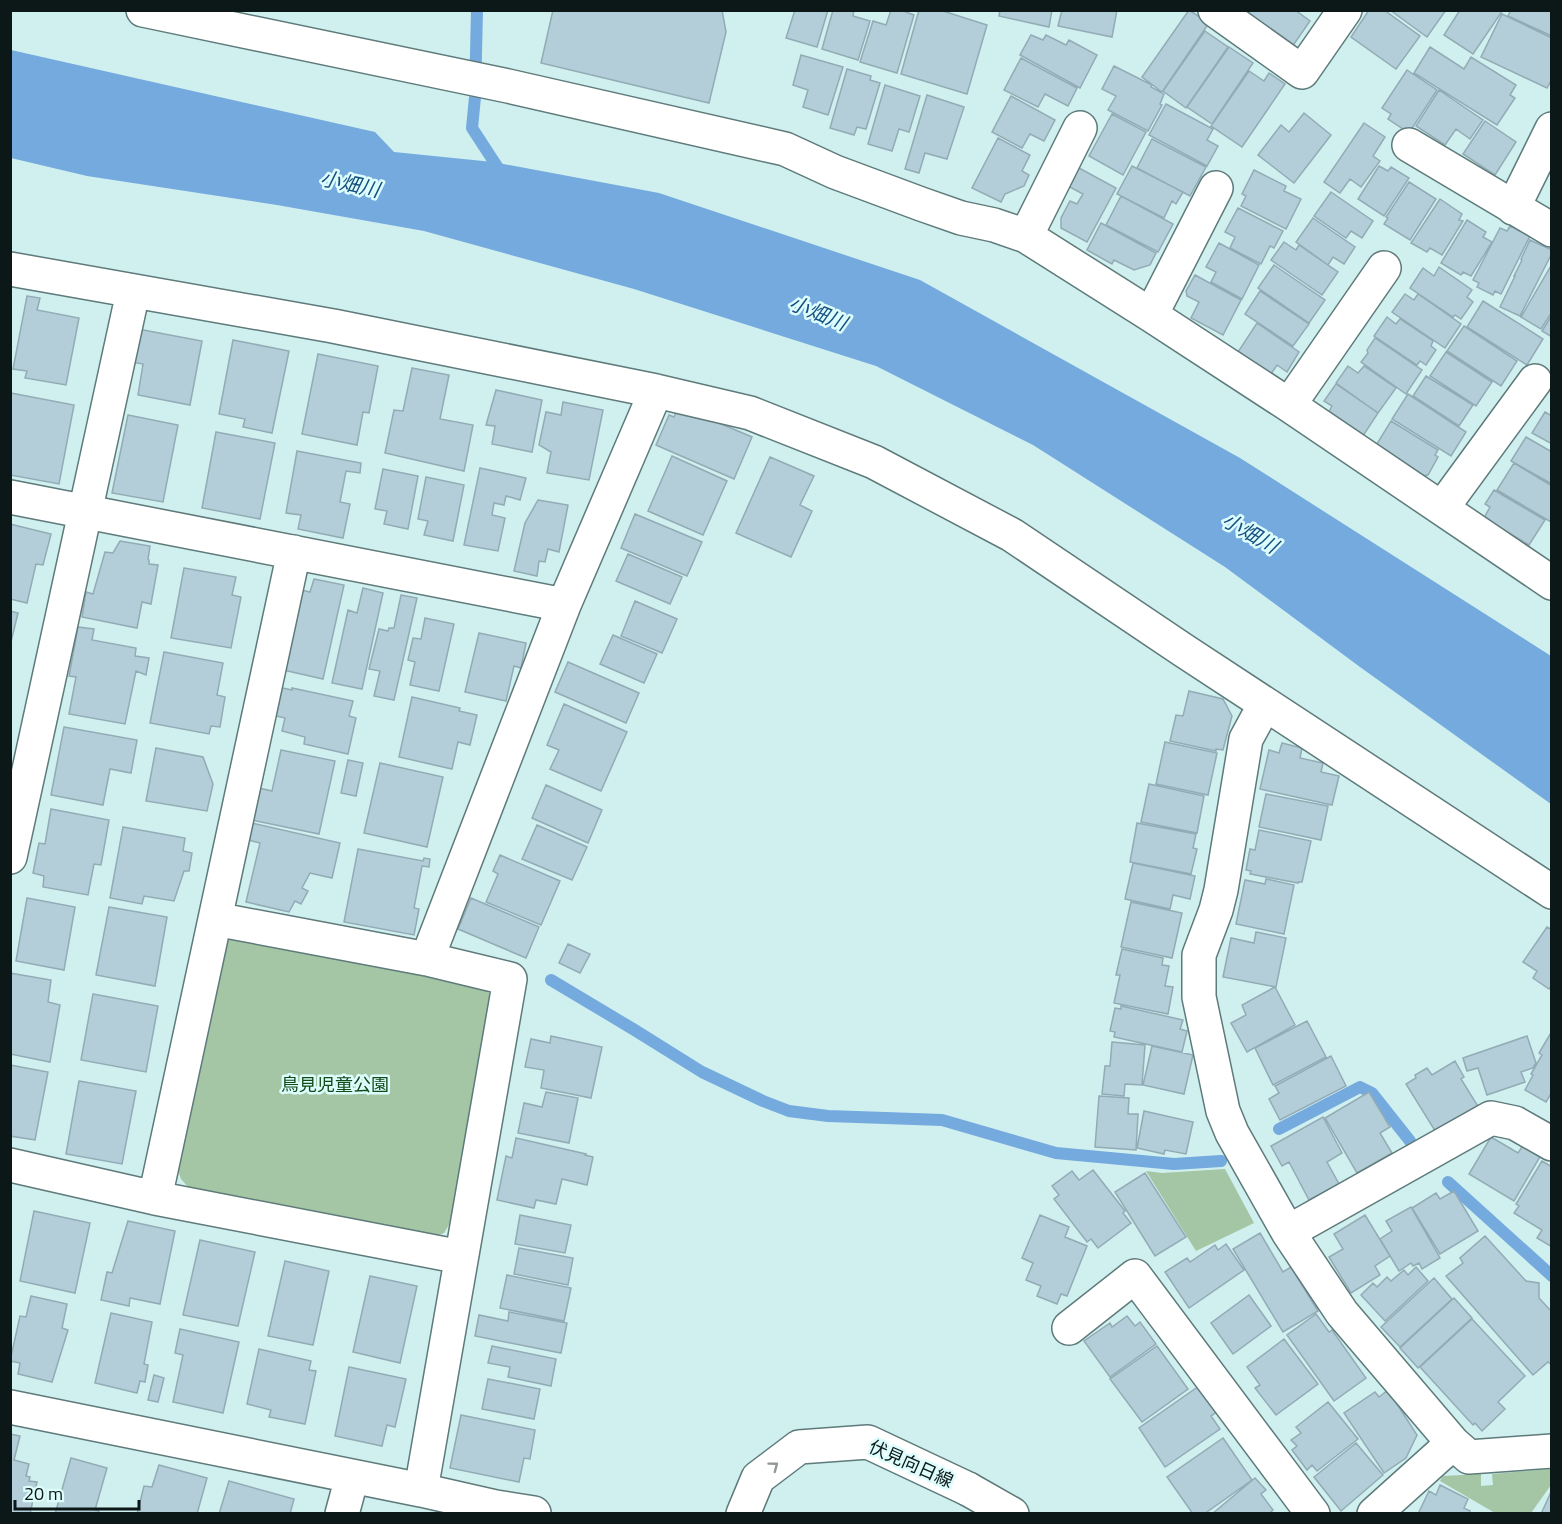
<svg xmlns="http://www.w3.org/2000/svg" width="1562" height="1524" viewBox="0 0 1562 1524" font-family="'Titillium Web','Noto Sans JP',sans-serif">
<rect width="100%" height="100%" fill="#d0efef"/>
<path fill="#a4c6a4" d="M231,935L481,986L489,993L490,1004L450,1223L444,1233L434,1237L189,1188L181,1179L177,1167L228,938Z
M1225,1169L1254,1223L1196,1251L1146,1171L1162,1173Z
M1551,1469V1485L1531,1513H1495L1440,1481L1443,1476L1481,1474V1486L1493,1485L1492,1474Z"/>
<path fill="#74aade" d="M11,50L375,132L394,152L493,162L659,193L920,280L1240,458L1551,656V804L1360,667L1225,567L1033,445L876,366L634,289L424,231L277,205L87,176L11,158Z"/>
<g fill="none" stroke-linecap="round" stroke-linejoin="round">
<path stroke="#74aade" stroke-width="12" d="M477,10L475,97L472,128L502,174
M551,980L633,1029L702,1072L763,1101L789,1111L828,1116L942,1120L1056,1153L1174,1164L1221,1161
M1279,1129L1360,1087L1372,1093L1410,1141
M1448,1182L1552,1276"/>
</g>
<path fill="#b3ced8" stroke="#92abb5" stroke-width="1.5" d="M553,10H722L726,32L709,103L541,63Z
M795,10H828L817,47L786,38Z
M833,10H854L853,16L870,21L858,60L822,49Z
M891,10H901L914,15L897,73L860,62L873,21L886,25Z
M919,10H940L987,25L967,94L901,74Z
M1000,10H1052L1049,27L999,16Z
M1062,10H1117L1112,37L1058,26Z
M1189,10L1209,23L1162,92L1142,77Z
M1249,10H1295L1310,21L1290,50L1245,17Z
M1369,10H1384L1420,36L1396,69L1351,37Z
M1390,10H1446L1427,37Z
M1460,10H1503L1473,54L1444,35Z
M1511,10H1552V36L1508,16Z
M1502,14L1552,38V79L1547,88L1481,57Z
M1205,31L1228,47L1186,108L1163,91Z
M1031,35L1043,40L1046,35L1066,45L1069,40L1097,55L1080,88L1020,55Z
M1229,47L1253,63L1212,124L1187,107Z
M1430,47L1464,69L1471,57L1516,85L1510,95L1515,98L1497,125L1414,73Z
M801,55L843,67L828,115L803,107L808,90L793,85Z
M1021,58L1077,88L1068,106L1045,94L1038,107L1004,90Z
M1114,66L1152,85L1151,87L1164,94L1160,104L1162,105L1148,131L1108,110L1116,96L1102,89Z
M847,69L871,76L870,80L880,83L866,129L857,127L854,135L830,128Z
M1407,70L1437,90L1409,133L1388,119L1391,114L1382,108Z
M1249,71L1264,81L1269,73L1285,84L1242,147L1211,126Z
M885,85L920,96L909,132L899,129L892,151L868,144Z
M1439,90L1483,120L1470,139L1456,129L1445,145L1416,126Z
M927,95L964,107L947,159L925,153L919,173L905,169Z
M1011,96L1055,120L1044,141L1030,134L1022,148L992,132Z
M1166,104L1213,129L1207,140L1218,146L1207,166L1149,135Z
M1304,113L1331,135L1294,183L1258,155L1281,125L1289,132Z
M1112,114L1146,132L1123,175L1089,156Z
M1485,121L1516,142L1495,175L1463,154Z
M1364,123L1385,137L1373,156L1380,161L1361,187L1350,179L1340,193L1324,182Z
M998,138L1030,155L1022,171L1029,175L1024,186L1005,194L1001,202L972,188Z
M1152,139L1206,167L1190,196L1137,168Z
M1132,166L1183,192L1176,204L1172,201L1164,218L1117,194Z
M1379,166L1388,171L1391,167L1409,178L1384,216L1358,199Z
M1079,168L1116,188L1087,242L1061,228V218L1070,201L1077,204L1083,194L1068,186Z
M1254,170L1286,186L1284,191L1301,199L1286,229L1241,206L1246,196L1242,194Z
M1409,182L1436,199L1410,240L1384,224L1388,218L1386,217Z
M1331,192L1373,221L1362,238L1351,231L1346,238L1314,216Z
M1121,196L1173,224L1158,252L1106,225Z
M1440,199L1462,214L1459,220L1463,221L1442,255L1430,248L1427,252L1411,243Z
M1238,208L1283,231L1274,248L1270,246L1261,264L1230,248L1235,237L1225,232Z
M1313,218L1355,247L1344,264L1333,257L1328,265L1296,242Z
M1467,220L1486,232L1483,237L1492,242L1471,276L1463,272L1461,275L1441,263Z
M1101,223L1156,253L1150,265L1134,270L1114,260L1112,264L1087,250Z
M1510,226L1530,236L1501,294L1495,291L1493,295L1477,287L1479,283L1473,280L1500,228L1507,231Z
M1530,240L1552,250V253L1520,316L1500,307L1515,276H1514L1522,260L1521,259Z
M1284,242L1296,250L1299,245L1338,272L1322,295L1271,260Z
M1219,243L1259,265L1242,299L1211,282L1216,272L1206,267Z
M1552,264V312L1541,329L1521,317Z
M1274,265L1325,300L1309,323L1258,288Z
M1439,267L1472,290L1467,297L1473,302L1461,319L1455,315L1453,317L1410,288L1423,268L1434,276Z
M1195,275L1241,300L1223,335L1191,318L1199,302L1187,296L1186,291Z
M1260,291L1309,324L1293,346L1245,314Z
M1405,294L1414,300L1418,294L1461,324L1445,348L1392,312Z
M27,296L40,298L37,310L79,318L66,385L25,378L27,371L13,369Z
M1483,301L1543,339L1527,365L1467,327Z
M1552,315V337L1542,331Z
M1387,317L1396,324L1400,319L1433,341L1431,346L1436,350L1426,365L1420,361L1417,365L1374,336Z
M1257,323L1299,352L1287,372L1277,365L1271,374L1238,352Z
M1464,326L1517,361L1501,386L1447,351Z
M138,329L202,341L190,405L138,395L143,364L131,362Z
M1375,338L1422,370L1406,394L1361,362L1368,353L1367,350Z
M233,340L289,351L272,433L243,427L245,419L219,414Z
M1446,352L1492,382L1476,406L1430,376Z
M318,354L378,366L369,413L363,412L357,445L302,434Z
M1348,366L1358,373L1364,366L1396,388L1378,413L1336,383Z
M412,368L449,375L440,419L473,425L464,471L385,453L394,410L403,411Z
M1426,376L1473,405L1459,426L1413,396Z
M1336,384L1378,413L1361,439L1327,415L1332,406L1324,401Z
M496,390L542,400L532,452L492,444L495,426L486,425Z
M11,393L74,405L59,484L10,475Z
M1408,394L1466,432L1451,456L1392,419Z
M563,402L603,410L589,480L547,473L551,452L539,445L546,412L561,415Z
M679,406L752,437L734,479L656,445L669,415L674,417Z
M1545,412L1552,416V444L1532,433Z
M128,415L178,425L163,502L112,493Z
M1391,421L1438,450L1435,455L1438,457L1428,475L1422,476L1375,447Z
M216,432L275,443L260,519L202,508Z
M1526,437L1552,452V484L1511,461Z
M297,451L361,463L360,473L346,471L340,502L350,504L343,538L298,529L301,515L286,513Z
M672,456L727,481L703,535L648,511Z
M770,457L814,476L800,505L812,511L791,557L736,533Z
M1514,463L1552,486L1551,522L1497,490Z
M480,468L526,478L520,500L506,496L504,505L494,503L492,515L505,518L498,551L464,545Z
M383,469L418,476L408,529L384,524L387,511L375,509Z
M426,477L464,485L453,541L424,535L428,521L418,519Z
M1494,490L1545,520L1529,545L1484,518L1490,507L1485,504Z
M538,500L568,505L559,552L548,549L545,562L539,561L537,576L514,571L525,523Z
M635,514L702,542L687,576L621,548Z
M10,524L51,534L43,565L36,564L27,603L10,599Z
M120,541L150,546L148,559L149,560V564L158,565L151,604L142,602L137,628L82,617L86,592L93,594L105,552L113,553Z
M628,554L682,577L670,604L616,581Z
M184,568L236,577L232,595L241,597L231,648L171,638Z
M314,579L344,585L323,679L283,670L301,590L310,592Z
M363,588L383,593L362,689L332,683L348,610L357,613Z
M401,595L417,598L394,700L374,696L380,671L369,669L379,629L388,631L389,628H394Z
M635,601L677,619L662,653L621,636Z
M10,611L18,613L10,646Z
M425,618L454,624L439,691L410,685L415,662L408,660L413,638L421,639Z
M78,627L94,629L92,640L136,648L135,656L149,658L146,675L136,671L125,724L69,714L76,677L69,676Z
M479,633L526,643L521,668L514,666L506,701L465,692Z
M613,635L657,654L644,683L600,664Z
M164,652L223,663L217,695L225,697L220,727L211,726L209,734L150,723Z
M568,662L639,693L626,723L555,692Z
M278,687L292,690V688L353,701L349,716L356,718L348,754L304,744L305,737L282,731L285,718L272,715Z
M1189,691L1223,699L1232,716L1223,750L1216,749V751L1170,741L1176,715L1183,716Z
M412,697L460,708L459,711L477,715L470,745L458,742L452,769L399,757Z
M564,704L627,732L601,791L550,769L559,750L547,745Z
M64,727L137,740L131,773L110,769L103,805L51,795Z
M1165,742L1217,753L1208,795L1156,784Z
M1282,743L1302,748L1300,758L1323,763L1321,772L1339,776L1332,805L1260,789L1269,750L1279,753Z
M156,748L203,757L213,784L207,811L146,801Z
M281,750L335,761L319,834L252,820L259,788L272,791Z
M348,760L363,763L356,796L341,793Z
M380,763L443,777L427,847L364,833Z
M1149,784L1204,796L1197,833L1141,822Z
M546,785L602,810L588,843L532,818Z
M1266,794L1328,806L1321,840L1259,827Z
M51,809L109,820L101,865L94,864L88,895L43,887L44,876L33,873L39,843L45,844Z
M252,823L340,843L332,878L310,873L302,888L308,891L301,904L295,901L289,912L246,902L260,843L248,840Z
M1137,823L1196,834L1193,848L1197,849L1191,874L1130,862Z
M537,825L587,847L572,880L522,859Z
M123,827L185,838L183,851L192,853L189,871H184L174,901L144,896L142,904L110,898Z
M1259,830L1311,841L1302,882H1298V883L1250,874L1251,871L1246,870L1250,849L1255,850Z
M358,849L423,861L424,858L430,859L429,867L422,866L414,908L419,909L414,935L344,922Z
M500,855L560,881L541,925L486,902L498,874L493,871Z
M1133,863L1195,876L1190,899L1173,895L1170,909L1125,899Z
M1266,879L1294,885L1284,934L1236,924L1245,880L1265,884Z
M27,898L75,907L64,970L16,961Z
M471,898L539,927L526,958L458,929Z
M1131,902L1182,913L1172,958L1121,947Z
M109,907L167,917L155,986L96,975Z
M1547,927L1552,930V985L1549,989L1533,978L1537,971L1523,962Z
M1256,932L1286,938L1276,987L1223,977L1231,938L1254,943Z
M568,944L590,954L580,973L559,963Z
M1122,949L1163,958L1162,965L1169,966L1165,986L1173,987L1168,1014L1114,1003L1120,975H1116Z
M10,973L51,980L48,1002L60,1005L50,1062L10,1054Z
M1275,987L1295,1025L1247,1052L1231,1023L1246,1015L1242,1005Z
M93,994L158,1006L146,1072L81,1060Z
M1121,1006L1183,1020L1180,1029L1187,1031L1182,1052L1114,1037L1115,1032L1110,1031L1115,1008L1121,1009Z
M1307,1021L1326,1057L1273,1085L1255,1048Z
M1552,1031V1092L1546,1102L1525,1090L1533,1075L1531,1074L1542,1055L1539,1053Z
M551,1036L602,1047L591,1098L541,1088L544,1070L525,1067L531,1039L550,1043Z
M1527,1036L1536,1063L1533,1068L1521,1072L1525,1082L1487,1095L1478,1068L1467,1071L1463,1058Z
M1112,1042L1145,1045L1142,1085L1125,1084L1124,1096L1102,1094L1105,1066H1110Z
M1152,1046L1193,1055L1184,1094L1143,1085Z
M1331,1056L1346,1086L1280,1120L1269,1099L1279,1093L1275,1086Z
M1455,1061L1464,1077L1461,1079L1479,1108L1437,1134L1406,1084L1416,1078L1415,1075L1427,1068L1432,1075Z
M10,1065L48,1072L35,1140L10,1136Z
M79,1081L136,1091L122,1164L66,1154Z
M546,1092L578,1098L569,1143L518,1133L524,1103L542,1107Z
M1369,1092L1390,1127L1380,1133L1392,1153L1357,1173L1325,1118Z
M1099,1096L1129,1098L1128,1114H1138L1136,1150L1095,1147Z
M1144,1111L1193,1122L1186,1154L1165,1150L1164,1154L1137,1148Z
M1323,1117L1342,1153L1327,1162L1339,1184L1309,1200L1289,1162L1282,1166L1271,1146Z
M1491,1137L1518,1153L1524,1144L1541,1155L1514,1201L1469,1174Z
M516,1138L586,1154L585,1155L593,1157L587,1185L562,1179L556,1204L536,1200L534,1208L497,1200L506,1156L512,1158Z
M1542,1161L1552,1167V1247L1537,1238L1542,1230L1514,1213L1519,1206L1516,1204Z
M1093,1170L1125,1211L1123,1213L1131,1223L1098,1248L1091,1239L1087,1242L1054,1199L1059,1195L1052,1186L1072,1171L1079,1180Z
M1145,1173L1186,1237L1155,1256L1115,1192Z
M1454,1191L1478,1231L1440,1254L1412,1208L1436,1193L1440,1199Z
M1411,1207L1440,1258L1422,1269L1419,1263L1413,1266L1411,1263L1399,1271L1380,1239L1392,1231L1386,1221Z
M34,1211L90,1223L75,1293L20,1281Z
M520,1215L571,1225L565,1253L515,1244Z
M1040,1215L1069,1227L1065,1237L1087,1246L1067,1296L1061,1294L1057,1304L1037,1296L1041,1286L1026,1280L1033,1263L1022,1258Z
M1365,1215L1390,1256L1375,1266L1380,1275L1351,1293L1329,1257L1343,1249L1334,1234Z
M128,1221L175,1231L160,1304L130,1298L129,1306L101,1300L107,1272L112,1273Z
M1260,1233L1283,1272L1291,1267L1318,1311L1283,1332L1233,1249Z
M1485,1236L1526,1281L1539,1283V1298L1552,1312V1365L1548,1362L1533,1375L1446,1276L1463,1263L1460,1258Z
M200,1240L255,1252L238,1326L183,1315Z
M1226,1244L1244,1270L1189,1308L1165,1272L1187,1258L1190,1262L1215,1245L1218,1250Z
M519,1248L573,1258L568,1285L514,1274Z
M285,1261L329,1271L313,1345L268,1336Z
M1416,1267L1428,1281L1385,1321L1361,1295L1373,1283L1377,1287L1387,1277L1391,1281L1404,1270L1408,1275Z
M507,1275L571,1288L564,1321L500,1308Z
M370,1276L417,1286L400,1363L353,1352Z
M1434,1278L1452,1299L1400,1347L1381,1327Z
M1249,1295L1271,1326L1233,1354L1211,1323Z
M31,1296L67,1304L62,1328L68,1330L52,1382L18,1374L20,1363L10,1361L20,1316L26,1317Z
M1454,1298L1472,1318L1418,1368L1400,1348Z
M509,1312L567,1323L561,1353L475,1336L479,1315L508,1321Z
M111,1313L152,1322L144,1364L148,1365L145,1382L140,1381L137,1393L95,1383Z
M1316,1314L1329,1332L1332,1330L1366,1378L1334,1401L1287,1335Z
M1127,1316L1135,1326L1140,1322L1156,1344L1110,1377L1084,1341L1110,1323L1112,1327Z
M1472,1319L1525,1376L1498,1402L1505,1409L1482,1431L1475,1423L1473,1425L1420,1367Z
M180,1329L239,1342L223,1413L173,1402L183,1355L175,1353Z
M1284,1339L1318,1384L1276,1415L1255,1388L1260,1385L1247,1367Z
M492,1346L556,1359L551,1386L508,1377L510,1367L488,1363Z
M1157,1346L1188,1389L1142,1422L1110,1379Z
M259,1349L311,1361L309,1370L316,1371L305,1424L269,1417L271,1410L247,1404Z
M349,1367L406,1379L395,1427L387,1425L382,1446L335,1436Z
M154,1375L164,1378L158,1402L148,1400Z
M488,1379L540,1389L534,1419L482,1409Z
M1199,1386L1217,1412L1211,1416L1220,1429L1165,1467L1139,1428Z
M1388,1390L1417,1435L1406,1458L1384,1473L1344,1413L1375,1392L1379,1397Z
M1328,1402L1358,1439L1317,1471L1312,1465L1307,1470L1292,1450L1297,1446L1291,1440L1301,1433L1296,1427Z
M461,1415L535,1430L530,1459L524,1458L519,1482L450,1468Z
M10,1434L20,1436L14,1460L29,1464L26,1476L30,1477L29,1481L37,1482L30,1514H10Z
M1223,1438L1252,1480L1204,1514H1193L1167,1477Z
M1356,1443L1383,1475L1341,1511L1314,1477Z
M71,1458L107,1468L95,1510L99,1511L98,1514H55Z
M159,1465L207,1478L197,1514H137L144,1486L152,1487Z
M1255,1478L1266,1490L1261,1494L1273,1510L1269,1514H1212Z
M229,1481L294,1499L290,1514H219Z
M1440,1485L1468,1499L1464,1508L1470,1511L1469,1514H1418L1429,1491L1436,1495Z
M1551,1492L1552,1514H1541Z"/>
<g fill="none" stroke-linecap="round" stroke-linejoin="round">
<defs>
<path id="street" d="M143,10L508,86L785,149L835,172L921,204L961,218L994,225L1026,236L1151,315L1289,405L1552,583
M1215,10L1302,72L1345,10
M1409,145L1552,230
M1513,208L1552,129
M1026,236L1080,128
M10,269L333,326L656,391L750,413L874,462L1012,535L1183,650L1552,892
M1151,315L1216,188
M1289,405L1384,268
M10,497L564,605
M1442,508L1535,381
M1265,704L1246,739L1221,890L1216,910L1199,955V997L1223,1111L1232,1133L1288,1232L1342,1313L1453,1443L1374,1514
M10,857L133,292
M215,919L427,959L510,979L421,1490
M427,959L564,605L656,391
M10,1165L155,1198L461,1257
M155,1198L294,552
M1288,1232L1491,1118L1515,1123L1552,1144
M1069,1328L1135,1276L1313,1514
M10,1407L421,1490L496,1507L534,1513
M1453,1443L1469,1457L1552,1451
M342,1514L352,1477"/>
<path id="secondary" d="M743,1514L758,1478L799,1447L868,1442L968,1489"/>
<path id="primary" d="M968,1489L1012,1514"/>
</defs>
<use href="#street" stroke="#5e7a7a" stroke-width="36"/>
<use href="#secondary" stroke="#5e7a7a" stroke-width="36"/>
<use href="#primary" stroke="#5e7a7a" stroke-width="36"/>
<use href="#street" stroke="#fff" stroke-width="33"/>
<use href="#secondary" stroke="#fff" stroke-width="33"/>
<use href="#primary" stroke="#fff" stroke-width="33"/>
</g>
<defs><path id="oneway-chevron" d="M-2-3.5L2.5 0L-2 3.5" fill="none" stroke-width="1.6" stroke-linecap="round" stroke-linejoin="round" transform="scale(1.5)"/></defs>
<use stroke="#929797" href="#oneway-chevron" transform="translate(774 1466) rotate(-37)"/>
<g text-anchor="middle" stroke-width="5" stroke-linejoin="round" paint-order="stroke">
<g font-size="18" fill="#114b18" stroke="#ddfcfc">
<text x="335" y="1091">鳥見児童公園</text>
</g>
<g font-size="18" fill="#0c1718" stroke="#ddfcfc">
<text transform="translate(911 1464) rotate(24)" y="6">伏見向日線</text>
</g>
<g font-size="20" font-style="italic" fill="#154f80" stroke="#ddfcfc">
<text transform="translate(350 184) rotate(12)" y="7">小畑川</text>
<text transform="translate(818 313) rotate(22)" y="7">小畑川</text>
<text transform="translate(1250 533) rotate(30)" y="7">小畑川</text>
</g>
</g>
<rect width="1562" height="1524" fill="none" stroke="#0c1718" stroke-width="24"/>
<path d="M15 1500v9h124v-9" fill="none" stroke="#0c1718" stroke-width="3"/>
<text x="24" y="1500" font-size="18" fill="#0c1718" stroke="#ddfcfc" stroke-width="4.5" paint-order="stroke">20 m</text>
</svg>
